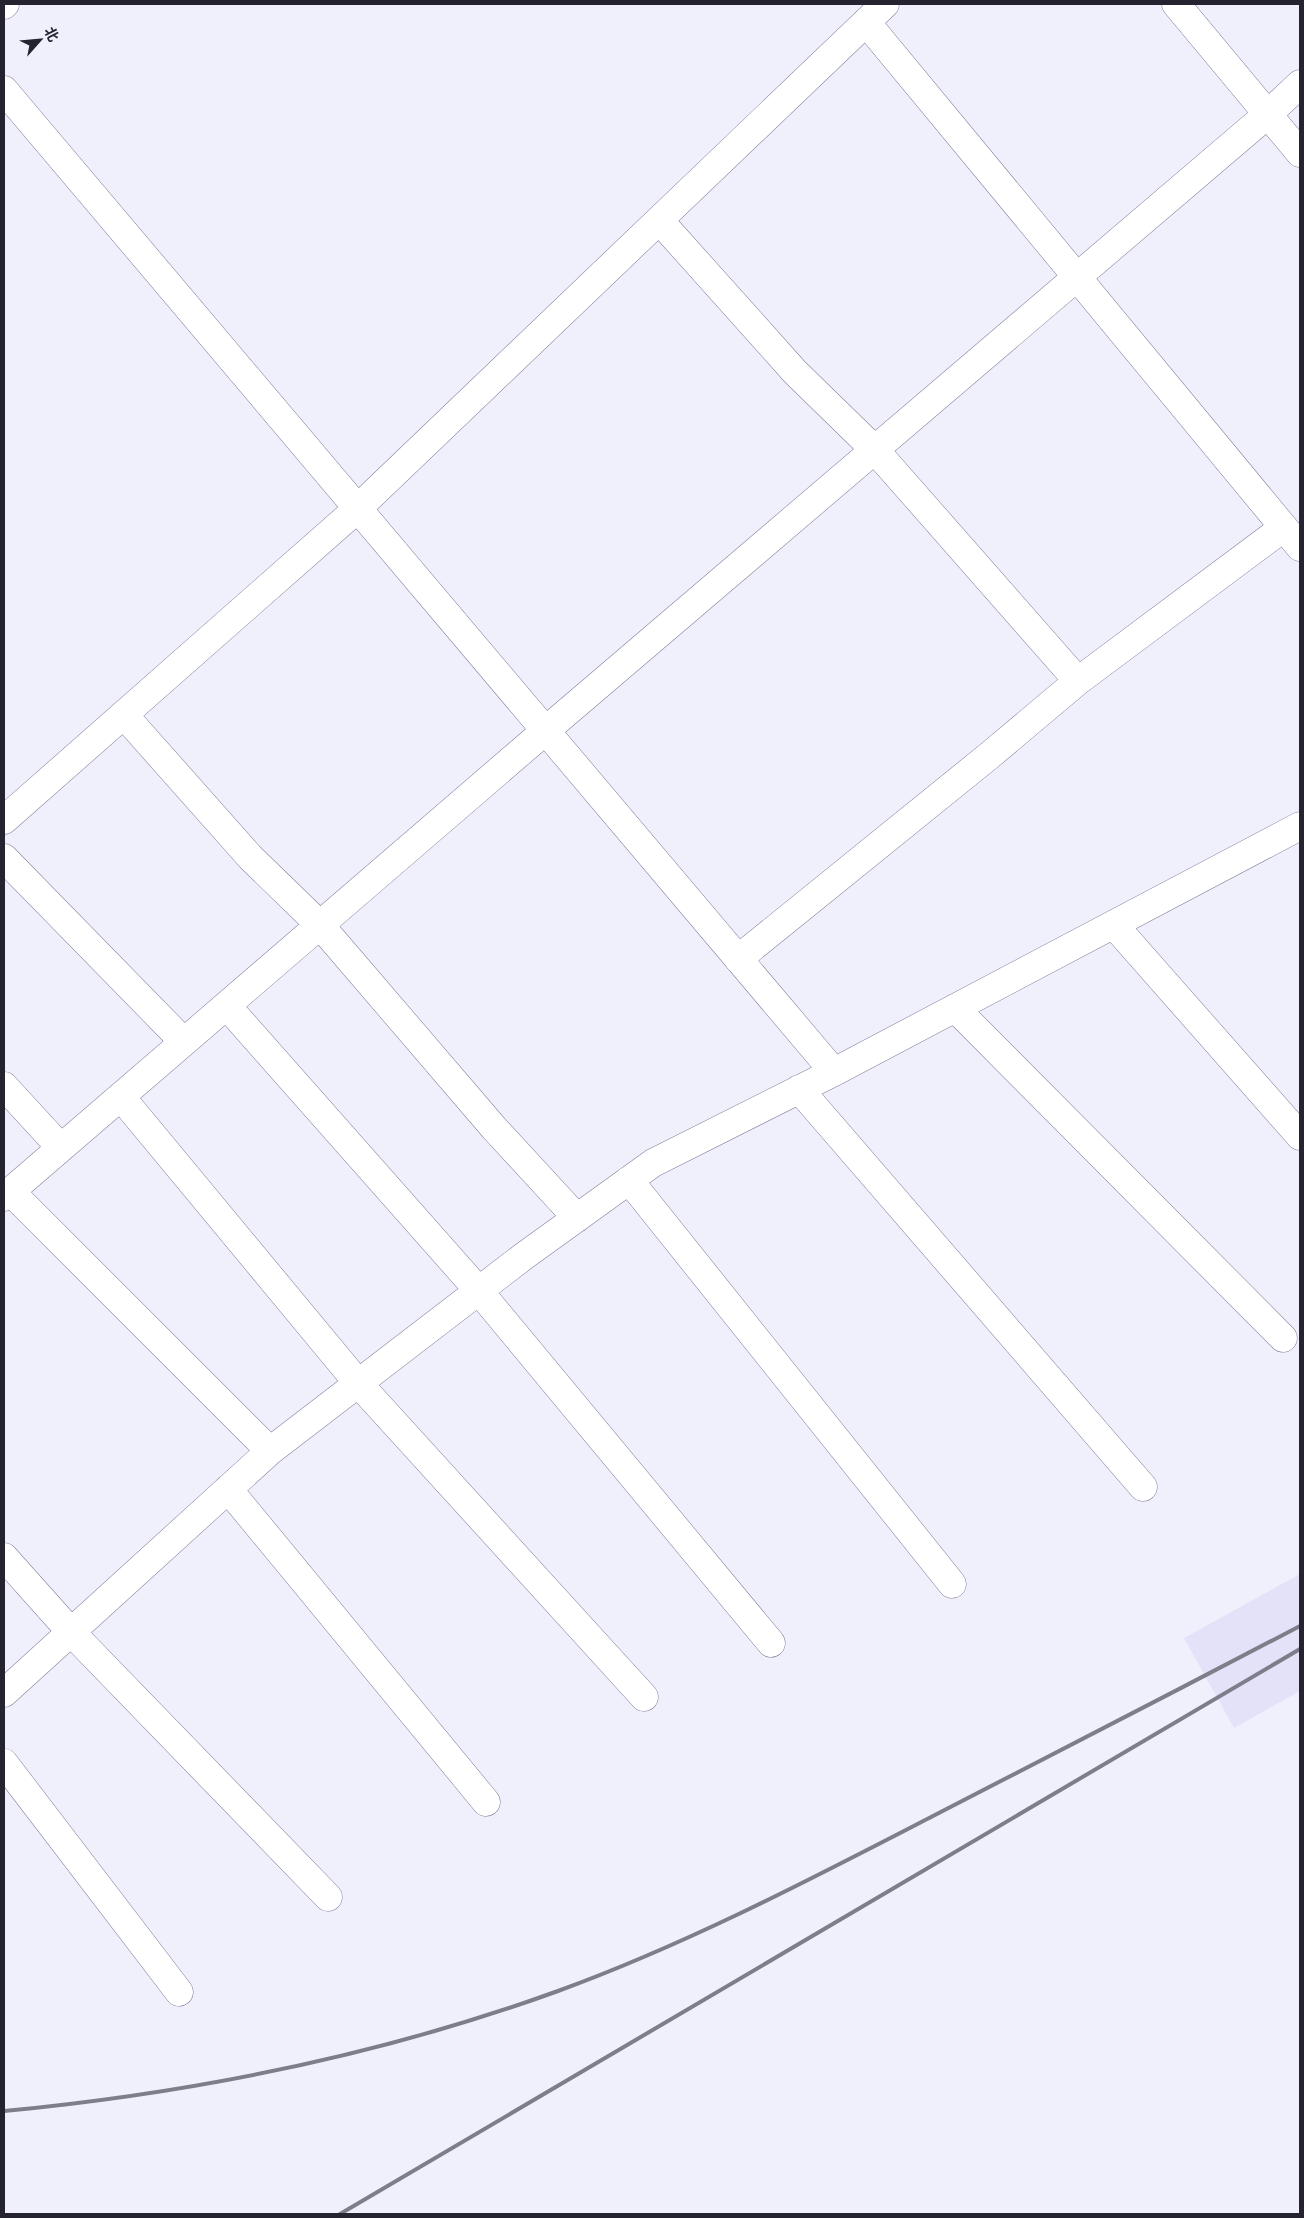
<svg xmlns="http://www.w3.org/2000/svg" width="1304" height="2218" viewBox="0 0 1304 2218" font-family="'IBM Plex Sans','Noto Sans SC',sans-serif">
<rect width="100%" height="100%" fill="#f0f0fd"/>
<path fill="#e3e2f9" d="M1300,1574V1691L1234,1728L1184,1638Z"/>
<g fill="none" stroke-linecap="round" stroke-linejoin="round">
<defs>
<path id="minor" d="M1176,4L1300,153
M4,5L5,4
M866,22L1300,547
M4,90L834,1072
M659,220L795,372L875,450L1078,681L1283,528
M124,715L250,857L320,925L494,1128L577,1218
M4,820L357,509L885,4
M4,858L184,1042
M1114,925L1300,1136
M738,959L990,755L1078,681
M227,1006L479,1291L771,1643
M955,1008L1283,1338
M4,1086L61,1148
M799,1089L1143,1487
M121,1097L358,1383L644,1697
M629,1180L952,1584
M11,1192L270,1451
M4,1197L545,731L1268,114L1300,84
M228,1489L486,1802
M4,1557L71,1632L328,1897
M4,1693L270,1451L524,1256L653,1163L834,1072L1300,826
M4,1763L179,1992"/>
</defs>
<use href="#minor" stroke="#7f7e9a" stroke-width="29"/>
<use href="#minor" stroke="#fff" stroke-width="28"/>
<path stroke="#7e7d8a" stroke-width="4" d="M4,2111C192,2093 379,2056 558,1991C687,1944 811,1879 933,1816C1055,1753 1178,1690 1300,1626
M340,2214L1300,1649"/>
</g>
<rect width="1304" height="2218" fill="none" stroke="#24232f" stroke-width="10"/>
<g transform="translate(40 40) rotate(63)" stroke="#f0f0fd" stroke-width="4" paint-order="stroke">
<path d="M0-4L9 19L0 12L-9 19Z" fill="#24232f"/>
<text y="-8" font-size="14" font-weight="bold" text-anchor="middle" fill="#24232f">北</text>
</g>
</svg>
